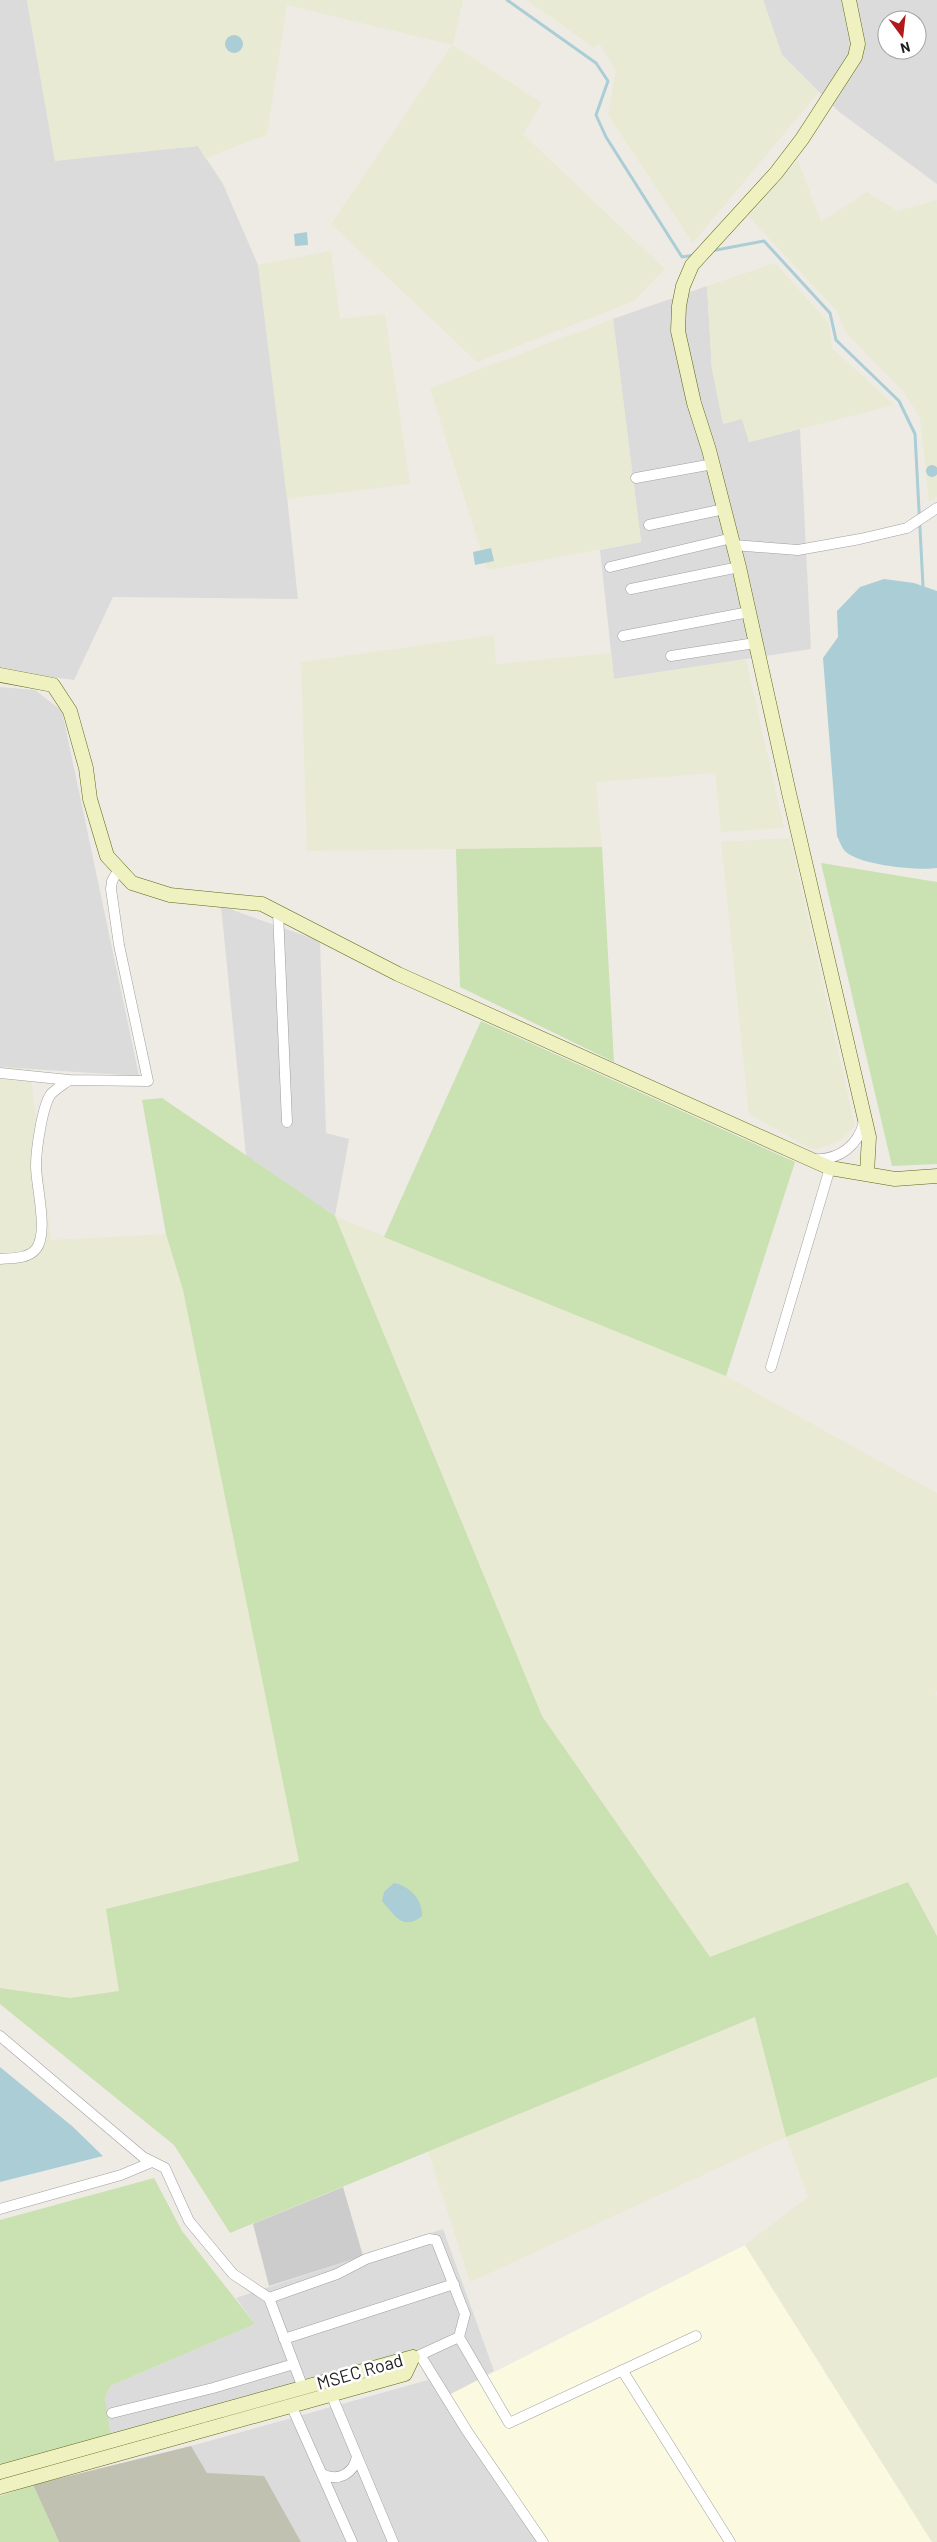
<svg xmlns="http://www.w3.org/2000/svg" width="937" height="2542" viewBox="0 0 937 2542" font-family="Barlow,sans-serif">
<rect width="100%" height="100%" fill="#eeebe5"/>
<path fill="#dcdbdb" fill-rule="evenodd" d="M0,0H27L55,160L198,146L223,184L258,265L269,329L298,599L113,597L74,680L0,670Z
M763,0H937V184L838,111L782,55ZM887,20H917V50H887Z
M707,286L712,370L742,419L749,442L800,429L811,649L614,679L600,550L641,542L613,319Z
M0,687L35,690L62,711L139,1076L0,1067Z
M221,906L320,941L326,1133L349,1139L335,1216L246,1156Z
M443,2229L494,2371L442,2399L538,2542H59L33,2485L191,2446L428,2380L412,2351L111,2435L105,2398L110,2386L255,2324L236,2298Z"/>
<path fill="#fbfae1" d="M745,2245L932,2542H538L441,2399Z"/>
<path fill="#ccc" d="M343,2187L363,2256L269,2286L253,2224Z"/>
<path fill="#c1c1b2" d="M191,2446L207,2473L264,2476L301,2542H59L33,2485Z"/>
<path fill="#e9ead3" d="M27,0H463L453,45L542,103L523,134L665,269L634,301L477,362L331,224L452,45L287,5L267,135L205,158L198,146L55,161Z
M527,0H763L782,55L819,92L693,243L608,115L616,71L599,43L594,48Z
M798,160L821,222L867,192L897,211L937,200V497L929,502L920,417L903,391L845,332L837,311L745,213Z
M331,251L340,319L385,314L410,484L287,499L258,265Z
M775,263L829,323L832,348L894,405L749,442L742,419L723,424L712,370L707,286Z
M613,319L641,542L487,570L430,388Z
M494,635L496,664L611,653L614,679L746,659L784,828L721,832L715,773L596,782L602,847L307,851L301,662Z
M790,838L855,1126L840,1141L817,1149L809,1148L749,1114L721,842Z
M0,1067L30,1069L51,1240L166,1234L183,1290L299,1861L106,1909L120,1991L70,1998L0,1988Z
M335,1216L726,1376L937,1493V1691L935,1692L937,1697V1936L908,1882L710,1958L542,1716Z
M756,2017L786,2137L937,2077V2542H932L745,2245L808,2197L786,2137L470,2282L428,2151Z"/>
<path fill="#cae1b1" d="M602,847L614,1062L460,987L456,849Z
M821,863L937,882V1164L892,1166Z
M481,1021L795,1162L726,1376L384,1237Z
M162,1098L335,1216L542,1716L710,1957L908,1882L937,1936V2077L786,2137L755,2017L230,2233L174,2145L0,2004V1988L70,1998L119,1991L106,1909L299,1861L183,1290L166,1234L142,1100Z
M154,2178L182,2231L255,2324L110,2386L105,2398L111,2435L0,2467V2220Z
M33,2485L59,2542H0V2496Z"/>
<path fill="#abcdd6" d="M225 44a9 9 0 1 1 18 0a9 9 0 1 1-18 0Z
M307,232L308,245L295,246L294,234Z
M926 471a6 6 0 1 1 12 0a6 6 0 1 1-12 0Z
M491,548L494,561L475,565L473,552Z
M884,579L914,583L937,591V868C918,871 856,865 844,850C841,846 839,840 837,836L823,658L838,637L837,611L860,587Z
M394,1883C410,1886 423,1900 422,1916C403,1931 395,1916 382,1901L384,1892Z
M0,2067L72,2126L103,2156L0,2182Z"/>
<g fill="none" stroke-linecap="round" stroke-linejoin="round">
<path stroke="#abcdd6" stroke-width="3" d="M507,0L596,63L608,81L596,115L606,137L682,257L695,255
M711,251L764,241L830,313L836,340L899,401L915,434L923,586"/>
<defs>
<path id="street" d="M636,478L713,464
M649,525L724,509
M733,545L798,550L860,539L907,528L937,508
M610,567L732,538
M631,589L739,567
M623,636L749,612
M671,656L755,643
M278,912L287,1122
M0,1073L69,1080L148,1081L119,945L111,889L112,881L119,869
M813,1159C839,1161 859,1145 864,1121
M0,1259C12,1258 28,1259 36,1249C49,1233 36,1186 36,1166C36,1151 42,1106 51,1094C56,1089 64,1084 69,1080
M771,1367L830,1168
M0,2036L143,2157L165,2168L189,2221L233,2274L269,2298
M0,2209L121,2175L152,2162
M459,2337L509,2423L696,2336
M284,2339L454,2284
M622,2370L730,2542
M303,2388L269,2298L337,2274L366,2259L429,2239L436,2240L465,2314L459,2337L420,2355L467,2431L543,2542
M331,2394L393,2542
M291,2405L352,2542
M112,2413L213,2388L294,2364
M322,2474C338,2482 354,2474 357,2456"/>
<path id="secondary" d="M849,0L858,44L855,57L802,139L776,173L692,265L683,286L679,306L678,331L694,403L709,450L739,567L789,793L869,1137L867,1173
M0,675L53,685L70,711L86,768L90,799L107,856L132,883L170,895L262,904L398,974L830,1168L895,1179L937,1176
M0,2472L413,2357
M0,2487L405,2374L413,2357"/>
</defs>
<use href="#street" stroke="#9f9f9f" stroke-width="11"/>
<use href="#secondary" stroke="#5f6713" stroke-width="15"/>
<use href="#street" stroke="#fff" stroke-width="10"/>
<use href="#secondary" stroke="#eff1c0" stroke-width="14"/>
</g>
<g text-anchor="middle" stroke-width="5" stroke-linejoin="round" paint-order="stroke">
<g font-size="18" fill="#1e1e1e" stroke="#fff">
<text transform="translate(360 2372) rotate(-16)" y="6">MSEC Road</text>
</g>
</g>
<g transform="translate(902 35) rotate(165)"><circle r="24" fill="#ffffff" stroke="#a5a5a5"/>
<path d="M0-4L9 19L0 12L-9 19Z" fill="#b2191b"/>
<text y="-8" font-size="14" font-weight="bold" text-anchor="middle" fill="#1e1e1e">N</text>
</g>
</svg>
